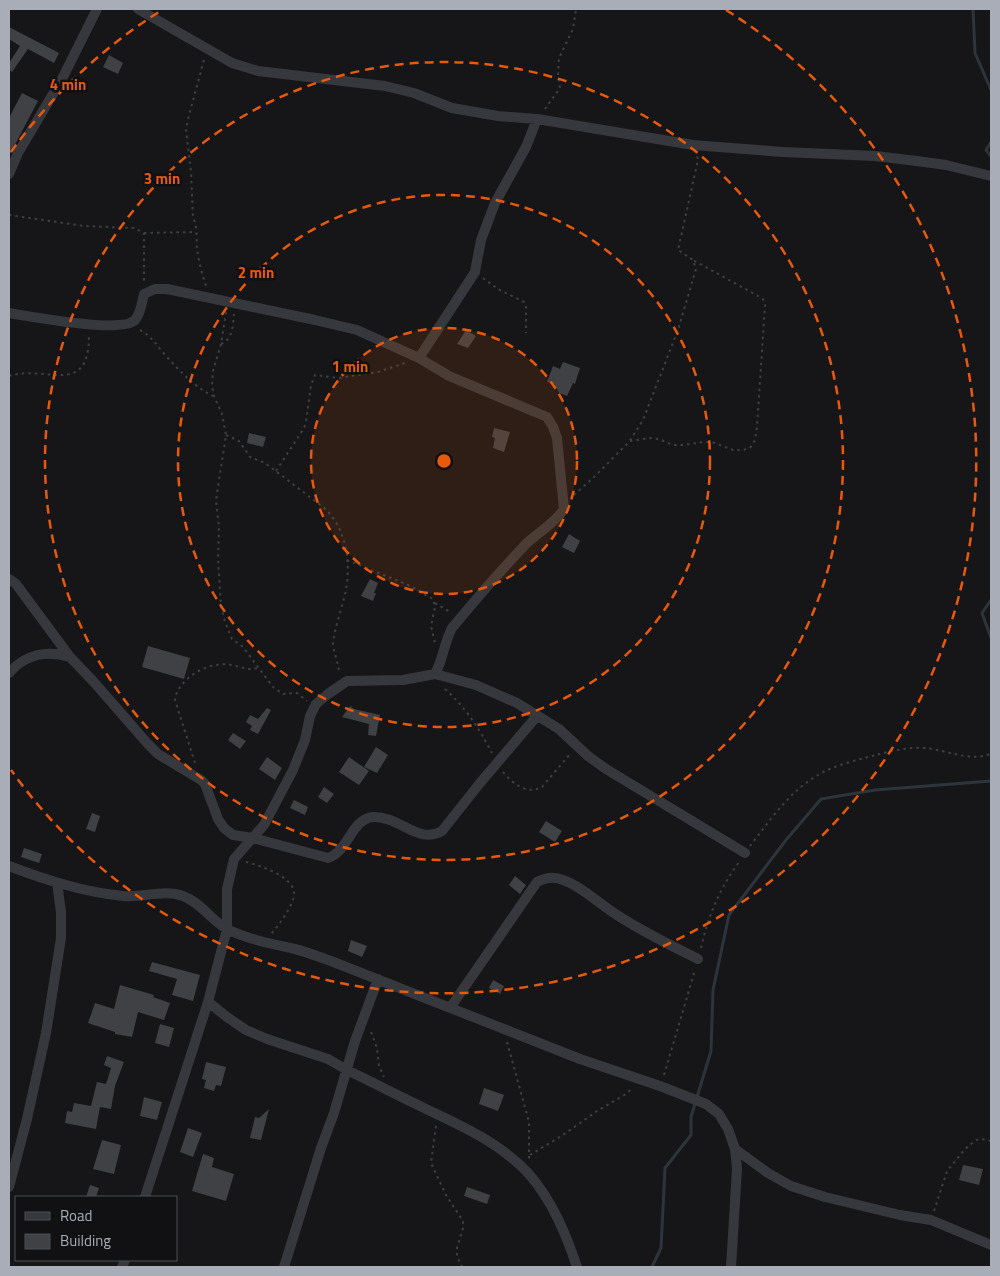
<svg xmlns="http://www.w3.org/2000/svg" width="1000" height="1276" viewBox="0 0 1000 1276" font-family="'Titillium Web',sans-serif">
<rect width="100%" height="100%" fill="#161618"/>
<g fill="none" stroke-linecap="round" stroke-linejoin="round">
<path stroke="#2c353c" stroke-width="3" d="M973,9L975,53L991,90
M991,142L986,150L991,156
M991,600L982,613L991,638
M652,1267L661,1248L665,1168L691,1135V1117L711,1051L713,990L729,915L786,840L821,799L875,790L991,781"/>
</g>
<path fill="#404145" d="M9,27L59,53L54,63L28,49L12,72L9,70V63L20,46L9,39Z
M109,55L123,63L118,74L103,67Z
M22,93L38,101L9,156V118Z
M466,330L476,336L468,348L457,344Z
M563,362L580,368L575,384L573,383L567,396L559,393L554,384L547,382L553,366L560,369Z
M494,428L510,432L504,452L493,448L495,438L492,437Z
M249,433L266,437L263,447L247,443Z
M569,534L580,541L574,553L562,547Z
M370,579L378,583L374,593H376L373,601L361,596Z
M148,646L190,658L184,679L142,667Z
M350,706L354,709L380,715L376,736L368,735L369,724L342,717Z
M267,708L271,710L258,734L250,730L252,726L246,722L250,715L258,719Z
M233,733L246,741L240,749L228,740Z
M376,747L388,755L377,773L364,767Z
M267,757L282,768L275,780L259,769Z
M349,757L369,771L359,785L339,772Z
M324,787L334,794L327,803L318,797Z
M294,800L308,807L305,815L290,808Z
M92,813L100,816L95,832L86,829Z
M546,821L562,831L555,842L539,832Z
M24,848L42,854L39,863L21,857Z
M515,876L526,885L520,894L509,885Z
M351,940L367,946L362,957L348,951Z
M152,962L200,975L193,1001L172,995L177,979L149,971Z
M493,980L504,986L500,994L489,988Z
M120,985L154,995L153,997L170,1003L164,1020L138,1012L132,1037L115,1034V1032L88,1023L95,1003L114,1009Z
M160,1024L174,1028L169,1047L155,1043Z
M107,1056L124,1062L115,1086L111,1109L100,1107L96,1129L65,1123L67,1111L72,1112L74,1103L91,1106L97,1082L106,1084L111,1068L104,1065Z
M206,1062L226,1067L221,1086L216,1085L214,1091L204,1088L206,1080L202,1079Z
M484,1088L504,1095L498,1111L479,1104Z
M144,1097L162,1102L157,1120L140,1116Z
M269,1109L261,1140L250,1138L255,1117L259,1118Z
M188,1128L202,1133L193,1157L180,1152Z
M102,1140L121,1145L114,1174L93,1169Z
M203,1154L214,1158L212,1167L234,1174L226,1201L192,1191Z
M963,1165L983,1169L979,1185L959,1180Z
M90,1185L99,1188L96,1197H86Z
M467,1187L490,1195L487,1204L464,1196Z"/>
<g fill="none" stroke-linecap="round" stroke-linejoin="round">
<path stroke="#3d3f44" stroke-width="2" stroke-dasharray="2.5 4" stroke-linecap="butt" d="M204,60L188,119L186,130L191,172L193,218C198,227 196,239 197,249C199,262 202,276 207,288
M545,109L560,88L558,75L559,58L573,29L576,9
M9,215L84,226L134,228L144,233V284
M144,233L196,232
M483,278L498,289L524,302L526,307V333
M226,312L221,344L213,371L212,385L214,396L222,414L226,435L216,500L219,527L218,559L221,607L225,622L232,639L243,647L273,687L283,694L297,693L307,701
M140,330C151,336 157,345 165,355C180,371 193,386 213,396
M221,344C233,339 233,325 234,314
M9,376C46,364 89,399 89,335
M226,435L239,441L250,457L265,463L323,507C346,527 351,561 346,590C342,608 335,626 333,644C334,655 339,663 339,674
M630,441L650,438L659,439L673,445H683L704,442H712L733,450H743L750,448L755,440L757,427L765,305L763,299L758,296L693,260
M276,471L304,428L306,422L311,385L315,375L338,378L378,372L405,363
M574,495L593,478L629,442L643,420L678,330L696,269L693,260L678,250L698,160L697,155
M347,560L408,585L433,599L435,607L431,626L435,643
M435,603L450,612
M445,689C467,709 478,727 492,753
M195,763L175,700C176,691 180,687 186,680C198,669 215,662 232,665C242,667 248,671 258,668
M503,772C513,784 527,795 542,787L570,754
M750,846C770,820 790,791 818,775C835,765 857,760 876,755C891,751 908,747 924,748C948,750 968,762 991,754
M246,862C259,865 292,876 294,892C295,904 279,925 271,934
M701,948C708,916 720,888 739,862
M371,1032L377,1048L379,1066L384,1077
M507,1042L529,1122V1159
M664,1075L695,970
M436,1126L431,1163L446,1195L463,1221V1228L457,1248V1256L462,1267
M530,1155L563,1135L597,1111L623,1096L633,1088
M934,1211L947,1171L965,1149L976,1140L982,1139L991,1141"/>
<path stroke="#37383d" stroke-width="10" d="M138,9L232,63L258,71L385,86L414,93L452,108L498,116L537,119L693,145L783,152L875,156L917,161L946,165L991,176
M9,174L18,153L63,77L97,9
M9,313C29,316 122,334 135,320C141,314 142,301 144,294L155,289H167L315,320L357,330L419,358L449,376L547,417L553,427L557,438L564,509C555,523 539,532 527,543C501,570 476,599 452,628C444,643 443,660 435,674L403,680L347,681L328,694L316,704L310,716L305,740L293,770L264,825L234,859L227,889V929L208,1002L145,1197
M419,358L475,272L481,240L495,203L526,147L537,119
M9,579L16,584L70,657L93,681L147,743L158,754L201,780L205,784L218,819L224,828L233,835L253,838L328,858C349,851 351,819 373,817C400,816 418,845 442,831L480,783L537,716
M9,673C25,654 47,650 70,657
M435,674L476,685L517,703L559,729L588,756L606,769L745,853
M9,866C46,880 83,892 123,896C142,898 164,889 183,896C202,903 212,922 229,930C250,940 273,944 295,949C307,952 319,957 331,961L580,1059L660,1086L706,1104L719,1114L728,1129L735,1149L737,1169L731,1267
M208,1002L227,1017L246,1030L267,1039L328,1059L347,1070C372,1082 397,1095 422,1107C460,1125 499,1142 528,1173C552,1200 566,1234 577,1267
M450,1008L537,882C545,878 554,876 563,880C583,887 599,904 617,915C643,932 670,945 698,959
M735,1149L768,1173L791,1186L825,1197L900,1215L931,1220L991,1245
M9,1187L27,1119L46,1033L61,938V912L57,883
M122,1267L125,1260
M284,1267L321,1148L334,1113L355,1041L378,979"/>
</g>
<circle cx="444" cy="461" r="133" fill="#e8590c" fill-opacity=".12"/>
<g fill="none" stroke="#e8590c" stroke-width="2.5" stroke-dasharray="9 6">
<circle cx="444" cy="461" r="133"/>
<circle cx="444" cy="461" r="266"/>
<circle cx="444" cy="461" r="399"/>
<path d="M11 152A532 532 0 0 1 162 10M726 10A532 532 0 1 1 11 770"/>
</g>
<circle cx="444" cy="461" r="8" fill="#e8590c" stroke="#111113" stroke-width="2.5"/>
<g font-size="15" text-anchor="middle" font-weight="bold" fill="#e8590c" stroke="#111113" stroke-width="5" stroke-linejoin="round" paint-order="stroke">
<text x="68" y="90">4 min</text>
<text x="162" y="184">3 min</text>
<text x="256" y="278">2 min</text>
<text x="350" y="372">1 min</text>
</g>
<rect width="1000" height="1276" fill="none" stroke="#a8adb8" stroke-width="20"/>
<rect x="15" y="1196" width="162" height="65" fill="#111113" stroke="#4d4f55"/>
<rect x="25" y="1212" width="25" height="8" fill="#37383d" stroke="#4d4f55"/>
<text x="60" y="1221" font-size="15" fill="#a8adb8">Road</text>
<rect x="25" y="1234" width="25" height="15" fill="#404145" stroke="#4d4f55"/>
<text x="60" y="1246" font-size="15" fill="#a8adb8">Building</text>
</svg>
